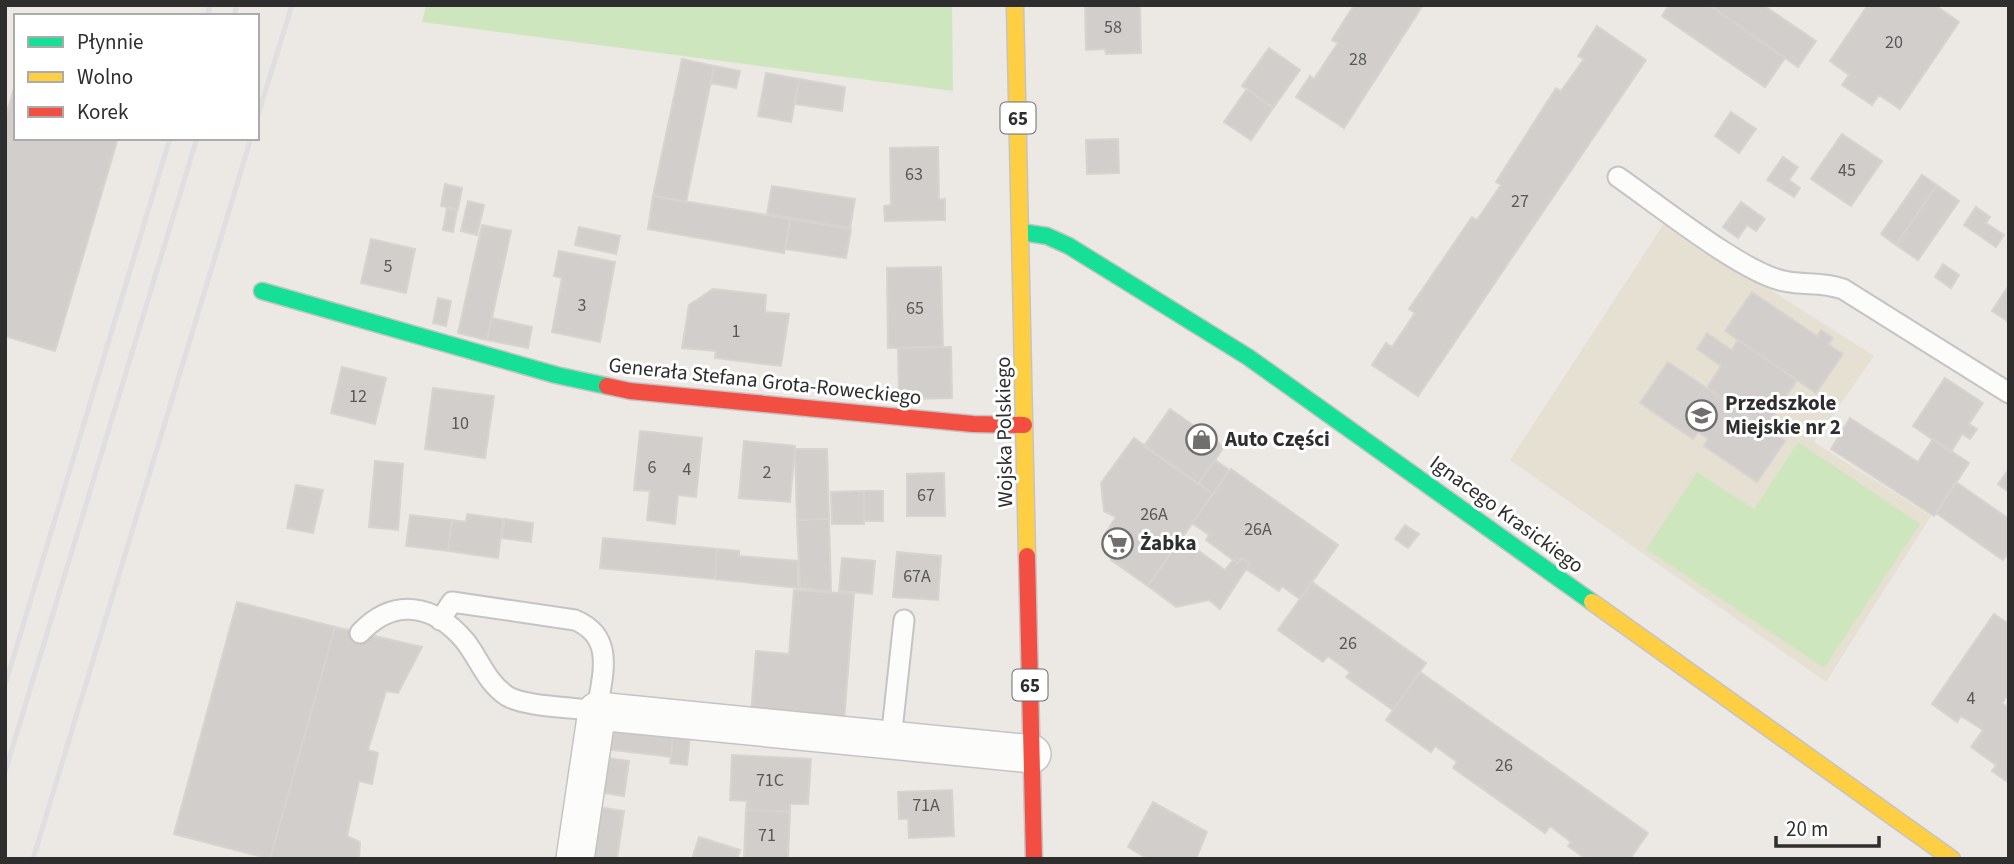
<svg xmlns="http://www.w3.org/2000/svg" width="2014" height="864" viewBox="0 0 2014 864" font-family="'Source Sans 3',sans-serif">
<rect width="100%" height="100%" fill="#ece8e4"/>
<path fill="#e6e0d3" d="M1665,222L1874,356L1814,442L1931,516L1826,682L1510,460Z"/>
<path fill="#cee6be" d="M426,5H952L953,91L422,22Z
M1798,442L1920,524L1824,668L1646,549L1697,472L1754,509Z"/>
<path fill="#d1cecb" stroke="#d7d4d0" stroke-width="2" d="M1085,5H1140L1141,53L1106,54L1105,49L1086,50Z
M1354,5H1423L1344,128L1296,97L1310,76L1314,79L1338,43L1332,40Z
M1669,5H1709L1785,58L1765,87L1662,16Z
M1709,5H1763L1816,41L1798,67Z
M1868,5H1935L1959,22L1900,109L1879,95L1872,105L1842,85L1849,75L1830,61Z
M1597,26L1646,60L1418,396L1372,365L1386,343L1392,347L1415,313L1409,309L1472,217L1477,220L1501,185L1496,182L1556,88L1561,91L1584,59L1578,56Z
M1269,48L1300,70L1273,108L1242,86Z
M682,59L714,66L686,202L653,196Z
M714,66L740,71L736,88L711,83Z
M766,73L799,79L791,122L758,116Z
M799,79L845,87L842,111L795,104Z
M15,85L16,138H118L55,351L5,336V119Z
M1247,89L1273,108L1251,140L1224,122Z
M1731,112L1756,129L1739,153L1715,136Z
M1842,134L1882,161L1851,206L1811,179Z
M1118,139L1119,173L1087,174L1086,140Z
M938,147L939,200L945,199V220L885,221L884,206L891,205L890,148Z
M1783,157L1798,167L1789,180L1800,188L1794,197L1767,180Z
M1922,175L1937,185L1896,245L1881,234Z
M445,184L462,188L458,209L441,206Z
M1937,185L1959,201L1918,260L1896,245Z
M772,186L855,199L850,228L767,214Z
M653,196L790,219L784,253L648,229Z
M468,201L484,205L477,235L461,231Z
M1741,202L1765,219L1756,231L1747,225L1738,238L1723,227Z
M1976,207L1990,217L1986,223L2004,235L1996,247L1964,225Z
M447,208L457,210L453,232L443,230Z
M790,219L851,229L846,258L786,249Z
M482,225L511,231L487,340L458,333Z
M579,227L620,236L616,254L575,245Z
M371,239L415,249L406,293L361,283Z
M559,251L615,262L600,342L552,332L562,278L554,276Z
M1943,264L1959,275L1951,288L1935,277Z
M941,267L943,347L888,348L887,268Z
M2009,285V322L1992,311Z
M713,289L766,295L765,312L789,314L781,366L715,358L716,351L682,348L689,305Z
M1752,292L1817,336L1821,330L1833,338L1828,344L1843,354L1816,393L1725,331Z
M438,298L451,301L446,326L433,323Z
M492,318L532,327L528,348L487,340Z
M1707,333L1732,350L1738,340L1797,380L1765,428L1707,388L1721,366L1697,349Z
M951,347L952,398L899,399L898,348Z
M1668,362L1785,441L1757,482L1704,446L1708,439L1698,432L1693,439L1640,403Z
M342,367L386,378L375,424L331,413Z
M1945,378L1983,403L1969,424L1977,429L1970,439L1962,434L1951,452L1913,426Z
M433,388L494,396L485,458L425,449Z
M1170,409L1224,447L1198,484L1144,446Z
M1850,418L1918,462L1933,439L1969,463L1934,516L1831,449Z
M640,431L702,438L696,497L678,495L675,524L647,520L650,491L634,490Z
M1134,438L1213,494L1148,586L1111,560L1105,534L1116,517L1104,511L1101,483Z
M744,441L795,446L790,502L739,498Z
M795,449H827L829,519L797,520Z
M1215,460L1229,470L1213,494L1198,483Z
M375,461L403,464L398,530L369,527Z
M1231,469L1338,545L1300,599L1282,586L1279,591L1246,569L1250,563L1241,558L1238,563L1233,560L1206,540L1209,535L1192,523Z
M2009,469V492L1998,484Z
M944,473L945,516H907V474Z
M1956,482L2009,519V552L2003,560L1936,513Z
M296,485L323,490L313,533L287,528Z
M864,491H883V521H864Z
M864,491V524H832L831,492Z
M467,514L503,519L498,558L448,551L452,520L466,522Z
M410,515L452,520L448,551L406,546Z
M505,519L533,523L531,542L502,538Z
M829,519L831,591L800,588L797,520Z
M1405,525L1419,534L1408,548L1395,539Z
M603,538L717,549L715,579L600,568Z
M1181,538L1225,570L1233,560L1238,563L1241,558L1250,563L1220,609L1209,600L1176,607L1148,586Z
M717,549L739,551V556L798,561V588L715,579Z
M897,552L941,556L938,600L893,597Z
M842,558L875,561L872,594L839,591Z
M1312,582L1426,663L1393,710L1346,677L1350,672L1328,656L1323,662L1278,630Z
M794,590L854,594L844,721L751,714L756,651L789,654Z
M237,602L335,627L270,859L174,834Z
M1994,614L2009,624V693L2002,703L2009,708V783L1992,771L1996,765L1971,747L1983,730L1961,716L1957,722L1932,704Z
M335,627L422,647L398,693L386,691L368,750L378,753L372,784L359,781L347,836L360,842L359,859H270Z
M1420,672L1648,833L1630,859H1586L1568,846L1571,842L1550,826L1545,833L1453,768L1457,762L1435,746L1431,752L1386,720Z
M607,727L673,735L671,757L604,749Z
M673,735L690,737L687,765L670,763Z
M732,755L811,759L808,804H790V812L746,810L747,801L730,800Z
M602,757L629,761L624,796L597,792Z
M952,790L954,836L909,838L908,819H899L898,792Z
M1153,802L1207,832L1196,859H1148L1128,847Z
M597,807L624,811L617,859H589Z
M746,810L790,812L788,859H744Z
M699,837L740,850L737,859H692Z"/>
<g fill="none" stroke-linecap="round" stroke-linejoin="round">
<defs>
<path id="lane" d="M1618,177C1656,203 1744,274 1784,281C1806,286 1819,281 1843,289L2009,393
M360,633C394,597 434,604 465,641C480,660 486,682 507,696C525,707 574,707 597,711C602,675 616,637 575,620L452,602L440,620
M891,740L904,620"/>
<path id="street" d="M575,859L597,711L1032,754"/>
<path id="fast" d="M1021,232L1047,236L1069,246L1248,357L1592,602
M262,291L556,375L607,386"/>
<path id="slow" d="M1015,5L1027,556
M1592,602L1952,859"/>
<path id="jam" d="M607,386L630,391L973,424L1024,425
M1027,556L1034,859"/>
</defs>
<use href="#lane" stroke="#c5c4c5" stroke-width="23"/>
<use href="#street" stroke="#c5c4c5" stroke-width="40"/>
<use href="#fast" stroke="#c5c4c5" stroke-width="19"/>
<use href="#slow" stroke="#c5c4c5" stroke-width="19"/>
<use href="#jam" stroke="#c5c4c5" stroke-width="19"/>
<use href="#lane" stroke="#fcfcfb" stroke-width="19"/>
<use href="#street" stroke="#fcfcfb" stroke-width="37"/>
<use href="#fast" stroke="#16e098" stroke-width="16"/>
<use href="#slow" stroke="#ffcf43" stroke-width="16"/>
<use href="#jam" stroke="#f24e42" stroke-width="16"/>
<path stroke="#dfdfe1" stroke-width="5" d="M207,16L210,5
M234,16L237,5
M257,118L292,5
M5,685L170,138
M5,772L197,138
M33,859L251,138"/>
</g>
<defs>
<symbol id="school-ring" viewBox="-11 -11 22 22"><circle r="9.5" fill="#fff" stroke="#706f6e" stroke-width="1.5"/><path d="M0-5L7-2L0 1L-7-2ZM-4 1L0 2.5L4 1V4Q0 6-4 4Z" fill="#706f6e"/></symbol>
<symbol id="shop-ring" viewBox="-11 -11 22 22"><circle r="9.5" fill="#fff" stroke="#706f6e" stroke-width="1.5"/><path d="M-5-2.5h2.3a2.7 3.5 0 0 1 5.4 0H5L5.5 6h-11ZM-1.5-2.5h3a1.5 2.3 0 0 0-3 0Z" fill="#706f6e"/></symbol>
<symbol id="supermarket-ring" viewBox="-11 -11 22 22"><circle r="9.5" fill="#fff" stroke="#706f6e" stroke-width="1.5"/><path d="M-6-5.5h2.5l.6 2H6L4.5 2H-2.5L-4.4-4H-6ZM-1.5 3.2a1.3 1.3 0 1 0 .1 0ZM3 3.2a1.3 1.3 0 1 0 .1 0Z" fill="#706f6e"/></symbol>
</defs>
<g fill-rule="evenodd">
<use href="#school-ring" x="1684" y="398" width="35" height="35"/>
<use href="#shop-ring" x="1184" y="422" width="35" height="35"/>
<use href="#supermarket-ring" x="1100" y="526" width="35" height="35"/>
</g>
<g text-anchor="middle" stroke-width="6" stroke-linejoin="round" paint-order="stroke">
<g font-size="18" fill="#585857">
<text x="1113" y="33">58</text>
<text x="1894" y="48">20</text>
<text x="1358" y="65">28</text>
<text x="1847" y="176">45</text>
<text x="914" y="180">63</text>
<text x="1520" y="207">27</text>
<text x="388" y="272">5</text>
<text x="582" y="311">3</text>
<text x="915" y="314">65</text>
<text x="736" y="337">1</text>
<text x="358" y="402">12</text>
<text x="460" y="429">10</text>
<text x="652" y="473">6</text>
<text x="687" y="475">4</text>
<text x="767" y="478">2</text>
<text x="926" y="501">67</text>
<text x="1154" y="520">26A</text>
<text x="1258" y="535">26A</text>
<text x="917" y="582">67A</text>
<text x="1348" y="649">26</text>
<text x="1971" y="704">4</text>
<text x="1504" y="771">26</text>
<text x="770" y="786">71C</text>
<text x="926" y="811">71A</text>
<text x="767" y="841">71</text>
</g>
<g fill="#fff" stroke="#6d6d6d" stroke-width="2">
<rect x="1000.5" y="102.5" width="35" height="31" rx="5"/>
<rect x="1012.5" y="669.5" width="35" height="31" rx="5"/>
</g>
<g font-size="19" font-weight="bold" fill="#2e2e2e">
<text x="1018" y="125">65</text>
<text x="1030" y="692">65</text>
</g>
<g font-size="21" fill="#2e2e2e" stroke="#fff">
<text transform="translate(765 381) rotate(6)" y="7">Generała Stefana Grota-Roweckiego</text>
<text transform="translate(1004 432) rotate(-91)" y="7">Wojska Polskiego</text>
<text transform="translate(1507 514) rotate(36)" y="7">Ignacego Krasickiego</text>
</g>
<g font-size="21" font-weight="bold" fill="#2e2e2e" stroke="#fff" text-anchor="start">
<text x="1725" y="410">Przedszkole<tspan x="1725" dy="24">Miejskie nr 2</tspan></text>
<text x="1225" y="446">Auto Części</text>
<text x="1140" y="550">Żabka</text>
</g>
</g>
<rect width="2014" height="864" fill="none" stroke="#2e2e2e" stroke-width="14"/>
<rect x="14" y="14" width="245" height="126" fill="#ffffff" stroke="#ababab" stroke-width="2"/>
<rect x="28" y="37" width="35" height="10" fill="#16e098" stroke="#ababab" stroke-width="2"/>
<text x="77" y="49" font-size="21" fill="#2e2e2e">Płynnie</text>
<rect x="28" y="72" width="35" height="10" fill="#ffcf43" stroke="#ababab" stroke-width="2"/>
<text x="77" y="84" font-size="21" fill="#2e2e2e">Wolno</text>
<rect x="28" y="107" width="35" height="10" fill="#f24e42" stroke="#ababab" stroke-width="2"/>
<text x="77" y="119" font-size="21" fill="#2e2e2e">Korek</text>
<path d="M1776 836v10h103v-10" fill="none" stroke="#2e2e2e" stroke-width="3.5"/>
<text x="1786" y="836" font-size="21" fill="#2e2e2e" stroke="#ffffff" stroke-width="5" paint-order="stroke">20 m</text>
</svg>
